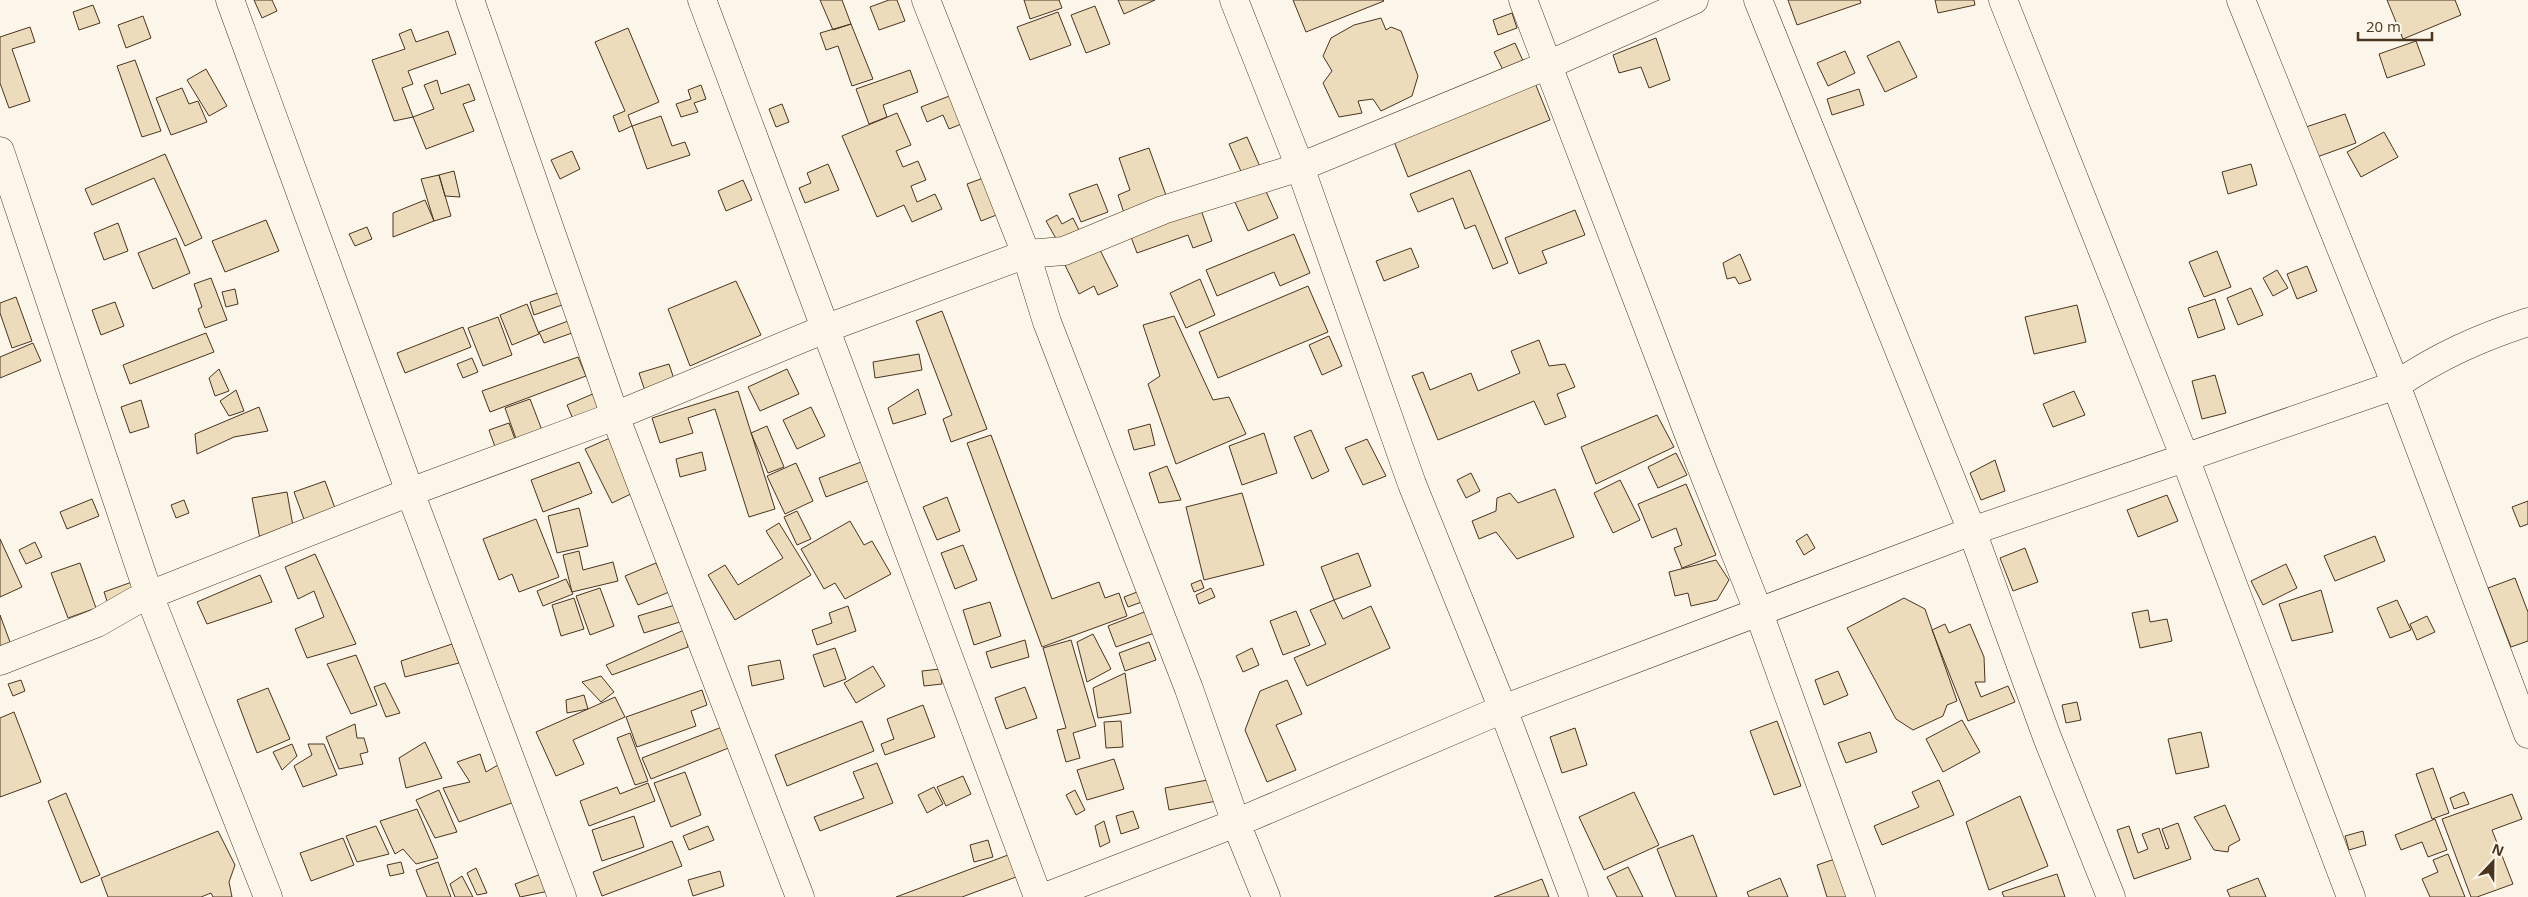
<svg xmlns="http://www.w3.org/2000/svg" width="2528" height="897" viewBox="0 0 2528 897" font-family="'Open Sans',sans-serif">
<rect width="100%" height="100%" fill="#fbf6e9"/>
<path fill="#ecdcbc" stroke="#4a3520" d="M254,0H272L277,11L262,18Z
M820,0H842L851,24L833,30Z
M889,0H897L905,21L879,30L870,7Z
M1024,0H1059L1062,8L1030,19Z
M1118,0H1155L1124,14Z
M1293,0H1383L1384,1L1306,32Z
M1788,0H1860L1861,3L1797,25Z
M1935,0H1974L1975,5L1938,13Z
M2387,0H2455L2461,15L2403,39Z
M93,5L100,23L79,30L73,12Z
M1095,6L1110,44L1086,53L1071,15Z
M1058,12L1071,45L1030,60L1017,27Z
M1512,13L1517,28L1498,35L1493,20Z
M143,16L151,38L126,48L118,25Z
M1381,18L1386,30L1391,27L1401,31L1418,76L1412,96L1381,111L1373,99L1358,101L1362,113L1339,117L1323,83L1332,71L1323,56L1331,38L1354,25Z
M851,24L873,79L852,86L838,46L826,50L820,33Z
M30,27L35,42L12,49L30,101L9,108L0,83V37Z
M628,28L659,102L628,115L632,126L619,132L613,116L625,111L595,42Z
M411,29L416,42L448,31L456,54L408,71L413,84L402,88L413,117L394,121L372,60L405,49L399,34Z
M1656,38L1670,80L1649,88L1641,67L1619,73L1613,55Z
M1899,41L1917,77L1885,92L1867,56Z
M2416,41L2425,65L2387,78L2379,54Z
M1515,43L1524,63L1504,72L1494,52Z
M1845,51L1855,73L1828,86L1817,63Z
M135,60L161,131L142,137L117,66Z
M206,69L227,106L209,116L187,80Z
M910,70L918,92L883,105L887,117L869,124L856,89Z
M437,80L441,94L469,84L475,100L463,104L474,131L426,149L413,117L434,109L424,85Z
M1535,83L1550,120L1408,177L1393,139Z
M701,85L706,99L694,103L698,112L681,117L676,104L691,99L688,90Z
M182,88L189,104L198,101L207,122L171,135L156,98Z
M1859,89L1864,105L1832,115L1827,99Z
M952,95L964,123L949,129L943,115L927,122L921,107Z
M782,104L789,122L776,127L769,109Z
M897,113L911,145L896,151L903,167L918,161L926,180L911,186L917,202L935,194L942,209L912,222L904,205L877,217L842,136Z
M2345,114L2356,143L2317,157L2306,127Z
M661,116L672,146L685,142L690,155L647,169L632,126Z
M2384,132L2398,157L2361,177L2347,152Z
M1247,137L1261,169L1243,176L1229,144Z
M1149,148L1167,198L1124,213L1118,195L1130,190L1119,158Z
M572,151L580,169L560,179L551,160Z
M165,154L202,238L185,246L154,178L92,205L85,189Z
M828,164L839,190L805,203L799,188L811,183L807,173Z
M2251,164L2257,185L2228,194L2222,172Z
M1470,170L1508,263L1493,269L1475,225L1465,229L1453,198L1418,212L1410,194Z
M454,171L460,197L445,196L439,175Z
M439,175L451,216L434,221L421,179Z
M986,177L999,214L981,221L967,184Z
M743,180L752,200L726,211L718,191Z
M1097,184L1108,212L1081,222L1069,194Z
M1264,187L1278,218L1248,231L1234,200Z
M425,200L434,221L393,237V213Z
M1201,210L1212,241L1193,248L1188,235L1137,253L1131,237Z
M1575,210L1585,235L1542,251L1547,263L1519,274L1505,238Z
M1057,215L1062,224L1073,218L1079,230L1058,242L1046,221Z
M266,220L279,251L225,272L212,241Z
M118,223L128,251L104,260L94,233Z
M367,227L372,239L355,246L349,234Z
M1294,234L1310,273L1280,286L1274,272L1217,296L1206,270Z
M176,238L190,273L153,289L138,253Z
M1098,246L1118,286L1098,295L1094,286L1079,294L1064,263Z
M1411,248L1419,267L1384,281L1376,261Z
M2217,251L2231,287L2204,297L2189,262Z
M1740,254L1751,280L1739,284L1735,277L1727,279L1723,263Z
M2307,266L2317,291L2297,299L2287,274Z
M2277,270L2288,288L2273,296L2263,278Z
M211,278L227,320L205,328L198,309L202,307L194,284Z
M1200,279L1215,315L1186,328L1170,293Z
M736,281L761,335L690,366L668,309Z
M1308,286L1328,332L1218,378L1199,332Z
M2251,288L2263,315L2238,325L2227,298Z
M235,289L238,304L226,307L222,292Z
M558,293L562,305L534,315L530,302Z
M16,297L32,341L12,348L0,313V303Z
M2215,299L2225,329L2198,338L2188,308Z
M115,302L124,326L101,335L92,310Z
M527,304L539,334L512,345L500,315Z
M2077,305L2086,342L2034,354L2025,317Z
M942,311L987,429L951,442L943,419L952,415L916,321Z
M1174,316L1213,400L1229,397L1246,434L1176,464L1148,384L1160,376L1143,325Z
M498,317L512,355L483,366L468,328Z
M568,321L572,333L544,343L539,332Z
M463,327L471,347L405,373L397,353Z
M206,333L214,352L130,384L123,365Z
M1329,336L1342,366L1322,375L1309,345Z
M1539,340L1549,366L1565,364L1575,387L1557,394L1566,417L1545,425L1534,401L1438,440L1412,376L1423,372L1430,390L1471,373L1478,391L1520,373L1511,351Z
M33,343L41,361L0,378V357Z
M919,354L922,370L875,378L873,362Z
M578,357L586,376L490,412L482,391Z
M472,358L478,372L463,378L457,364Z
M669,364L677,388L647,397L639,373Z
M219,369L229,391L215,396L209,378Z
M787,369L799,394L760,411L748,387Z
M2215,375L2226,413L2202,419L2192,381Z
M918,389L926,414L893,424L888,408Z
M236,390L244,411L229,416L220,401Z
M738,391L775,509L749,517L715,409L688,418L693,433L660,443L652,418Z
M2074,391L2085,415L2053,427L2043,404Z
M595,393L604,414L576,426L567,405Z
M530,399L545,438L519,447L505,408Z
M141,400L149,427L130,433L121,407Z
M259,407L268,431L234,437L197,454L195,434Z
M811,407L825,436L797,449L783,420Z
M1657,415L1674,447L1596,484L1581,447Z
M509,423L518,447L498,455L489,430Z
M1150,424L1155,445L1134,450L1128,430Z
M767,426L784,467L768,473L751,433Z
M1311,430L1329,471L1312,479L1294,437Z
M1264,433L1277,473L1242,485L1229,446Z
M991,435L1052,599L1099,582L1105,598L1119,593L1127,616L1042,647L967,443Z
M610,438L635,492L612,503L585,449Z
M1367,439L1386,476L1363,485L1345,448Z
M702,452L706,470L680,477L676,459Z
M1676,453L1687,475L1658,488L1648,467Z
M1995,460L2005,491L1981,500L1970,473Z
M579,462L592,493L543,512L531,480Z
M861,462L868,481L826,497L819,478Z
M796,463L813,501L785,514L767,476Z
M1167,466L1181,500L1159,503L1149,473Z
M1471,473L1480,491L1466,498L1457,480Z
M1620,480L1640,520L1613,533L1594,493Z
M325,481L339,519L308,530L294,492Z
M1686,484L1716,555L1682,568L1674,548L1682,545L1676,528L1652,538L1638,504Z
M1555,489L1574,537L1517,559L1496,532L1479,539L1472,521L1496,511L1497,498L1510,493L1518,503Z
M287,492L294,532L260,539L252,498Z
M1242,493L1264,565L1204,580L1186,507Z
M2167,495L2178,521L2138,537L2127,510Z
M947,497L960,531L937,540L923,507Z
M92,499L99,516L67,529L60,512Z
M184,500L189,513L176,518L171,505Z
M2528,501V524L2520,527L2512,507Z
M579,508L588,546L557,553L548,516Z
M797,511L811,539L797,545L784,517Z
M536,519L559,577L519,592L512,574L499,580L483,539Z
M850,521L864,545L872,541L891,574L845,599L835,583L824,589L801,549Z
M779,523L811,575L735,620L708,575L725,565L738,585L783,558L766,531Z
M1807,534L1815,548L1804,555L1796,541Z
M2375,536L2385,561L2335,581L2324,556Z
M0,539L22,587L0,597Z
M35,542L42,557L26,564L19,550Z
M963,545L977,580L955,589L941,553Z
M2025,548L2038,582L2013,591L2000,558Z
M579,551L583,570L613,562L618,581L572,592L563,555Z
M1358,553L1371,586L1334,600L1321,567Z
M315,554L356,644L307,658L295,629L324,617L314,591L298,599L285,567Z
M1716,560L1729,580L1717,600L1691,606L1688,593L1675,596L1669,572Z
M80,563L96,608L68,618L51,573Z
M656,563L669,592L638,605L625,576Z
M2286,564L2297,588L2263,605L2251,581Z
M260,575L272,602L207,624L197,602Z
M2515,578L2528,612V641L2511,647L2488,588Z
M566,579L573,594L543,606L537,591Z
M1201,580L1204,588L1194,592L1191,584Z
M132,582L137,597L109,607L104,592Z
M600,588L614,626L590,635L576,596Z
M1211,588L1215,597L1199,604L1196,595Z
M1145,589L1150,599L1128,607L1124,597Z
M2321,590L2333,632L2292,641L2279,604Z
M574,598L584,629L561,636L552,605Z
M1904,598L1925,609L1957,701L1947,705L1943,716L1913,730L1896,719L1847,628Z
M1334,600L1343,619L1371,606L1390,648L1307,686L1294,658L1326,644L1310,610Z
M2397,600L2411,630L2390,638L2377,608Z
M990,602L1001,636L974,645L963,610Z
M675,605L680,622L644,633L638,616Z
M848,606L856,631L817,645L812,630L832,623L829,613Z
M1152,609L1160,631L1116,647L1108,626Z
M2148,610L2150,622L2167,619L2172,641L2140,648L2132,613Z
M1296,611L1310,645L1283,655L1270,621Z
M0,615L10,642L0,646Z
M2427,616L2435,632L2417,640L2410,624Z
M1945,624L1949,633L1970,624L1984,657L1985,682H1975L1981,697L2008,686L2015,702L1968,721L1932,630Z
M684,630L688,647L612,675L606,665Z
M1093,634L1111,669L1087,682L1077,642Z
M1025,640L1029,657L991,668L986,652Z
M1071,640L1096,726L1073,733L1080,758L1066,762L1057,730L1066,728L1043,648Z
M1149,642L1156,660L1125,671L1119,653Z
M452,644L459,663L405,677L401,661Z
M835,648L846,679L824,687L813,655Z
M1252,648L1259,665L1243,672L1236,656Z
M356,655L377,705L351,714L327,664Z
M780,660L784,679L752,686L748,666Z
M873,666L885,686L856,703L844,683Z
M940,669L942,684L924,686L922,671Z
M1838,671L1848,695L1824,705L1815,680Z
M1125,673L1131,713L1098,718L1093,688Z
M601,676L614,692L601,702L582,682Z
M21,680L25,691L13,696L8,684Z
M1287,680L1302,714L1276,725L1296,770L1267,782L1245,730L1260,691Z
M385,683L400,713L386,717L374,687Z
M1025,687L1037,718L1006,729L995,698Z
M268,688L290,739L257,753L237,700Z
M702,690L707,705L691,711L696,726L637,747L626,717Z
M584,695L588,709L567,713L566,700Z
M615,697L625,717L573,740L584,764L556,776L536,732Z
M2077,702L2081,720L2066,723L2062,705Z
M923,705L935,737L885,755L881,744L894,739L887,719Z
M14,712L41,782L0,797V718Z
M1962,720L1980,752L1943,772L1926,739Z
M862,721L874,751L787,786L775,755Z
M1121,721L1123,747L1106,748L1104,722Z
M1777,721L1801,786L1774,795L1750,731Z
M355,724L357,738H364L368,752L360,754L363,764L339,769L326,737Z
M722,727L731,747L651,779L642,758Z
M1575,728L1587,765L1562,773L1550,737Z
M1870,732L1877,752L1846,763L1838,743Z
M2201,732L2209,767L2176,774L2168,739Z
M630,733L648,781L635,785L617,738Z
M425,742L442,778L406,788L399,758Z
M292,744L297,756L282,770L273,752Z
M308,744H324L337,775L303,787L294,766L312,755Z
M480,754L486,772L503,762L517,801L459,822L443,788L470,782L457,762Z
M1114,759L1124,789L1087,800L1077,770Z
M877,763L893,803L820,831L814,817L864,798L853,772Z
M2433,768L2449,813L2432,819L2416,774Z
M685,772L701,815L671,827L654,783Z
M963,776L971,794L946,806L937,787Z
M1218,778L1222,800L1169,810L1165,788Z
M1939,780L1954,815L1882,845L1874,826L1919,807L1912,792Z
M648,783L655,801L589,826L580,801L617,787L620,794Z
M934,787L943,804L927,813L918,795Z
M439,790L457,832L435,838L416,800Z
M1075,790L1085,810L1076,815L1066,795Z
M1634,792L1659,845L1604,870L1579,817Z
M2464,792L2469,804L2454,809L2450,798Z
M66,793L100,875L81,883L48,801Z
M2512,794L2522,819L2492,830L2513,884L2477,897H2471L2442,819Z
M2020,796L2048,866L1989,890L1966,822Z
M2225,805L2240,840L2229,846L2228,852L2214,850L2194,817Z
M417,809L438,858L416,864L403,849L395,854L380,821Z
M1133,811L1139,828L1121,834L1116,816Z
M634,816L644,847L602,861L592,830Z
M2435,819L2447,850L2428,857L2422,842L2401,850L2395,835Z
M1104,821L1110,842L1100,847L1095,826Z
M2178,823L2191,859L2134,879L2117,830L2129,826L2138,853L2148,849L2142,834L2159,828L2166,849L2169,848L2162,829Z
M376,826L389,854L357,862L346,836Z
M708,826L714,840L689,850L683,836Z
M218,831L235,865L229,882L232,897H213L211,893L201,897H108L101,878Z
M2363,831L2366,845L2349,850L2345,836Z
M1693,835L1717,897H1676L1657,849Z
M343,838L354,865L311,881L300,853Z
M988,840L993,857L974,862L970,845Z
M672,841L682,866L602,896L593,872Z
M2448,854L2465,897H2430L2422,879L2438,872L2433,860Z
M1008,855L1016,877L962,897H896Z
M1838,858L1850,897H1827L1817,865Z
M401,862L404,873L390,876L387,865Z
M438,862L451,897H427L416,870Z
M1628,867L1643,897H1617L1607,877Z
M476,868L487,893L477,895L467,873Z
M720,871L724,886L693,896L688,880Z
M541,874L549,891L520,897L515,884Z
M2057,874L2065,897H2004L2002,892Z
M462,876L473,897H455L450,884Z
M1780,878L1788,897H1749L1747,892Z
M2258,878L2266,897H2230L2227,890Z
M1542,879L1549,897H1494Z"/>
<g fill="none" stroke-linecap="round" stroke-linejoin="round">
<defs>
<path id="minor" d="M230,0L410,492L562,897
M470,0L615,416L800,897
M702,0C816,298 926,598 1038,897
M926,0L1026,254L1047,322L1189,689L1236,823L1266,897
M1234,0L1300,167L1412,484L1503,709L1574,897
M1523,0L1697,456L1759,613L1861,897
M1758,0L1972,531L2047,737L2111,897
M2003,0L2185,458L2351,897
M2241,0L2396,385L2528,734
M0,151L149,595L268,897
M0,661L97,623L137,600L410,492L615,416L827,328L1026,254L1064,251L1163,210L1300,167L1548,65L1694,0
M1045,897L1236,823L1503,709L1972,531L2396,385C2439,356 2479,338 2528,322"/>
</defs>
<use href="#minor" stroke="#4a3520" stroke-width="29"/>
<use href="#minor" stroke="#fbf6e9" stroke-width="28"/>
</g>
<g transform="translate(2493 862) rotate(22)" stroke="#fbf6e9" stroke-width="4" paint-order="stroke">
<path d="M0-4L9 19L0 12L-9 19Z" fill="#4a3520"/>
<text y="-8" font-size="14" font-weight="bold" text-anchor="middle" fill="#4a3520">N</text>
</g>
<path d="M2358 32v8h74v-8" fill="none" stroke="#4a3520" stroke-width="2.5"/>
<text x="2366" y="32" font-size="15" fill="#4a3520" stroke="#fbf6e9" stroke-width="4" paint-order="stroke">20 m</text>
</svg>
